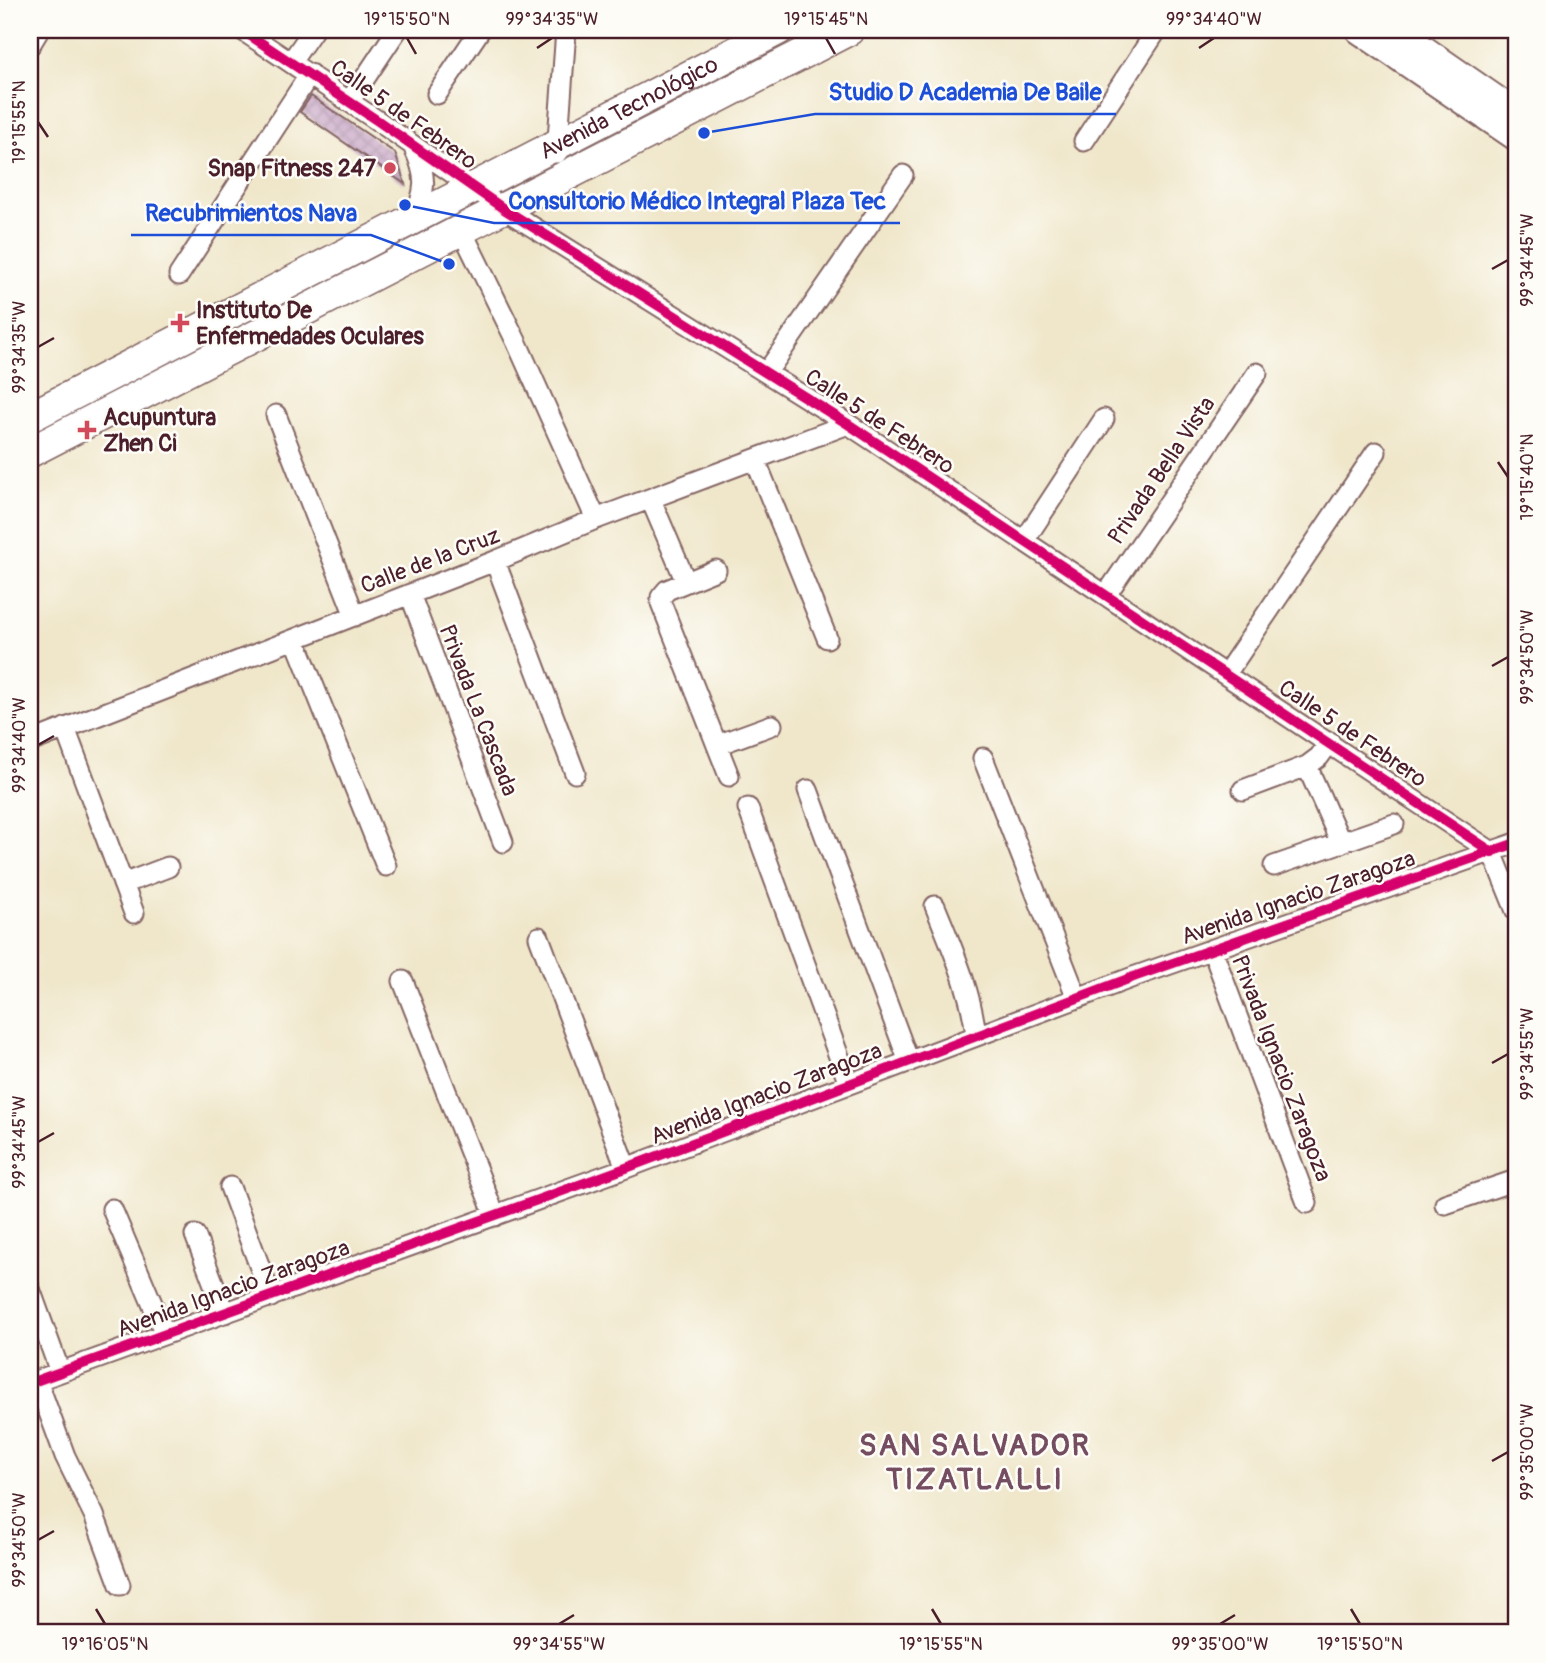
<svg xmlns="http://www.w3.org/2000/svg" width="1546" height="1663" viewBox="0 0 1546 1663" font-family="Pangolin,sans-serif">
<defs>
<pattern id="building-cross-hatch" width="8" height="8" patternUnits="userSpaceOnUse" patternTransform="scale(1.75)"><rect width="8" height="8" fill="#c6a2c5"/><path d="M0 0l8 8M0 8l8-8" fill="none" stroke="#a383a0"/></pattern>
</defs>
<rect width="100%" height="100%" fill="#fdfcf7"/>
<filter id="ink" filterUnits="userSpaceOnUse"><feTurbulence type="fractalNoise" baseFrequency=".0143" numOctaves="2"/><feDisplacementMap in="SourceGraphic" scale="14" xChannelSelector="R" yChannelSelector="G"/><feConvolveMatrix kernelMatrix="1 2 1 2 8 2 1 2 1" color-interpolation-filters="sRGB"/></filter>
<filter id="wash" filterUnits="userSpaceOnUse"><feTurbulence type="fractalNoise" baseFrequency=".00686" numOctaves="4" result="noise"/><feDisplacementMap in="SourceGraphic" scale="28" xChannelSelector="R" yChannelSelector="G"/><feGaussianBlur stdDeviation="1.57" result="paint"/><feColorMatrix in="noise" values="0 0 0 0 0 0 0 0 0 0 0 0 0 0 0 0 0 1.4 0 .05"/><feComposite in="paint" operator="in"/></filter>
<g filter="url(#wash)">
<rect width="100%" height="100%" fill="#f0e7cb"/>
<g id="blocks">
<path fill="url(#building-cross-hatch)" d="M311,96L395,153L405,184L300,112Z"/>
</g>
</g>
<g filter="url(#ink)">
<use href="#blocks" fill-opacity="0" stroke="#846563" stroke-width="2"/>
<g fill="none" stroke-linecap="round" stroke-linejoin="round">
<defs>
<path id="street" d="M242,30L378,121L504,209L848,424L1492,852
M30,45L39,30
M291,62L313,30
M437,94L480,30
M349,102L397,30
M1084,141L1157,30
M557,153L566,30
M413,220C426,191 428,178 414,148
M462,231L517,343L596,519
M179,275L310,74
M767,372L903,175
M276,415L355,616
M755,459L827,638
M651,500L686,582
M1024,541L1104,419
M495,561L575,773
M716,570L667,590L661,597V603L729,776
M410,594L503,842
M1106,595L1257,373
M295,639L386,866
M1226,674L1376,452
M65,728L134,913
M30,742L495,561L596,519L848,424
M717,745L772,725
M983,758L1077,998
M1307,766L1341,843
M808,790L909,1062
M1243,790L1307,766L1319,757L1330,742
M748,808L849,1084
M1492,852L1516,911
M1274,866L1394,824
M123,884L168,867
M935,906C952,948 971,990 976,1035
M539,937L626,1168
M1212,949L1307,1203
M403,981L495,1216
M230,1187L271,1297
M1445,1204L1516,1180
M112,1209L165,1334
M195,1235L225,1313
M30,1289L60,1372
M37,1380L65,1456L94,1515L120,1585
M30,1383L626,1168L1136,976L1516,843"/>
<path id="secondary" d="M1359,30L1516,137
M1396,30L1516,113"/>
<g id="primary">
<path id="s1" d="M30,417L778,30"/>
<path d="M30,452L849,30"/>
</g>
</defs>
<use href="#street" stroke="#846563" stroke-width="23"/>
<use href="#secondary" stroke="#846563" stroke-width="30"/>
<use href="#primary" stroke="#846563" stroke-width="33"/>
<use href="#street" stroke="#fff" stroke-width="19"/>
<use href="#secondary" stroke="#fff" stroke-width="26"/>
<use href="#primary" stroke="#fff" stroke-width="30"/>
<defs>
<path id="cycleway" d="M242,30L378,121L504,209L848,424L1492,852
M30,1383L626,1168L1136,976L1516,843"/>
</defs>
<use href="#cycleway" stroke="#fdfcf7" stroke-width="15"/>
<use href="#cycleway" stroke="#d6006c" stroke-width="10"/>
</g>
</g>
<path fill="none" stroke="#4a1f2b" stroke-width="2.5" d="M407,38L416,54M826,38L835,54M537,48L552,38M1199,48L1214,38M38,122L48,137M1492,269L1508,260M38,347L54,338M1498,462L1508,477M1492,666L1508,657M38,745L54,736M1492,1063L1508,1054M38,1142L54,1133M1492,1461L1508,1452M38,1540L54,1531M96,1609L105,1624M932,1609L941,1624M1351,1609L1360,1624M559,1624L574,1615M1220,1624L1235,1615"/>
<g fill="#d1495b" stroke="#fdfcf7" stroke-width="2.5">
<circle cx="390" cy="168" r="7"/>
<path d="M176.5 312.5h7v7h7v7h-7v7h-7v-7h-7v-7h7z"/>
<path d="M83.5 419.5h7v7h7v7h-7v7h-7v-7h-7v-7h7z"/>
</g>
<g text-anchor="middle" stroke-width="5" stroke-linejoin="round" paint-order="stroke">
<g font-size="23" fill="#4a1f2b" stroke="#fdfcf7">
<text dy="8" stroke="none"><textPath href="#s1" startOffset="674">Avenida Tecnológico</textPath></text>
<text transform="translate(404 114) rotate(35)" y="8">Calle 5 de Febrero</text>
<text transform="translate(880 421) rotate(33)" y="8">Calle 5 de Febrero</text>
<text transform="translate(1161 470) rotate(-56)" y="8">Privada Bella Vista</text>
<text transform="translate(430 560) rotate(-21)" y="8">Calle de la Cruz</text>
<text transform="translate(479 710) rotate(69)" y="8">Privada La Cascada</text>
<text transform="translate(1353 733) rotate(34)" y="8">Calle 5 de Febrero</text>
<text transform="translate(1298 897) rotate(-19)" y="8">Avenida Ignacio Zaragoza</text>
<text transform="translate(1282 1068) rotate(69)" y="8">Privada Ignacio Zaragoza</text>
<text transform="translate(766 1093) rotate(-21)" y="8">Avenida Ignacio Zaragoza</text>
<text transform="translate(233 1288) rotate(-20)" y="8">Avenida Ignacio Zaragoza</text>
</g>
<g font-size="23" font-weight="bold" fill="#4a1f2b" stroke="#fdfcf7" text-anchor="start">
<text x="376" y="176" text-anchor="end">Snap Fitness 247</text>
<text x="196" y="318">Instituto De<tspan x="196" dy="26">Enfermedades Oculares</tspan></text>
<text x="103" y="425">Acupuntura<tspan x="103" dy="26">Zhen Ci</tspan></text>
</g>
<g font-size="30" font-weight="bold" letter-spacing="2" fill="#754d61" stroke="#fdfcf7">
<text x="975" y="1455">SAN SALVADOR<tspan x="975" dy="34">TIZATLALLI</tspan></text>
</g>
</g>
<path fill="none" stroke="#1d4ed8" stroke-width="2.5" d="M704 133L815 114H1116M405 205L494 223H900M449 264L371 235H131"/>
<g fill="#1d4ed8" stroke="#fdfcf7" stroke-width="2.5">
<circle cx="704" cy="133" r="7"/>
<circle cx="405" cy="205" r="7"/>
<circle cx="449" cy="264" r="7"/>
</g>
<g font-size="24" text-anchor="middle" font-weight="bold" fill="#1d4ed8" stroke="#fdfcf7" stroke-width="5" stroke-linejoin="round" paint-order="stroke">
<text x="965" y="100">Studio D Academia De Baile</text>
<text x="697" y="209">Consultorio Médico Integral Plaza Tec</text>
<text x="251" y="221">Recubrimientos Nava</text>
</g>
<rect width="1546" height="1663" fill="none" stroke="#fdfcf7" stroke-width="77"/>
<rect x="38" y="38" width="1470" height="1586" fill="none" stroke="#4a1f2b" stroke-width="2.5"/>
<g font-size="18" text-anchor="middle" fill="#4a1f2b">
<text x="407" y="25">19°15'50"N</text>
<text x="552" y="25">99°34'35"W</text>
<text x="826" y="25">19°15'45"N</text>
<text x="1214" y="25">99°34'40"W</text>
<text transform="translate(19 122) rotate(-90)" y="6">19°15'55"N</text>
<text transform="translate(1527 260) rotate(-90)" y="6">99°34'45"W</text>
<text transform="translate(19 347) rotate(-90)" y="6">99°34'35"W</text>
<text transform="translate(1527 477) rotate(-90)" y="6">19°15'40"N</text>
<text transform="translate(1527 657) rotate(-90)" y="6">99°34'50"W</text>
<text transform="translate(19 745) rotate(-90)" y="6">99°34'40"W</text>
<text transform="translate(1527 1054) rotate(-90)" y="6">99°34'55"W</text>
<text transform="translate(19 1142) rotate(-90)" y="6">99°34'45"W</text>
<text transform="translate(1527 1452) rotate(-90)" y="6">99°35'00"W</text>
<text transform="translate(19 1540) rotate(-90)" y="6">99°34'50"W</text>
<text x="105" y="1650">19°16'05"N</text>
<text x="559" y="1650">99°34'55"W</text>
<text x="941" y="1650">19°15'55"N</text>
<text x="1220" y="1650">99°35'00"W</text>
<text x="1360" y="1650">19°15'50"N</text>
</g>
</svg>
